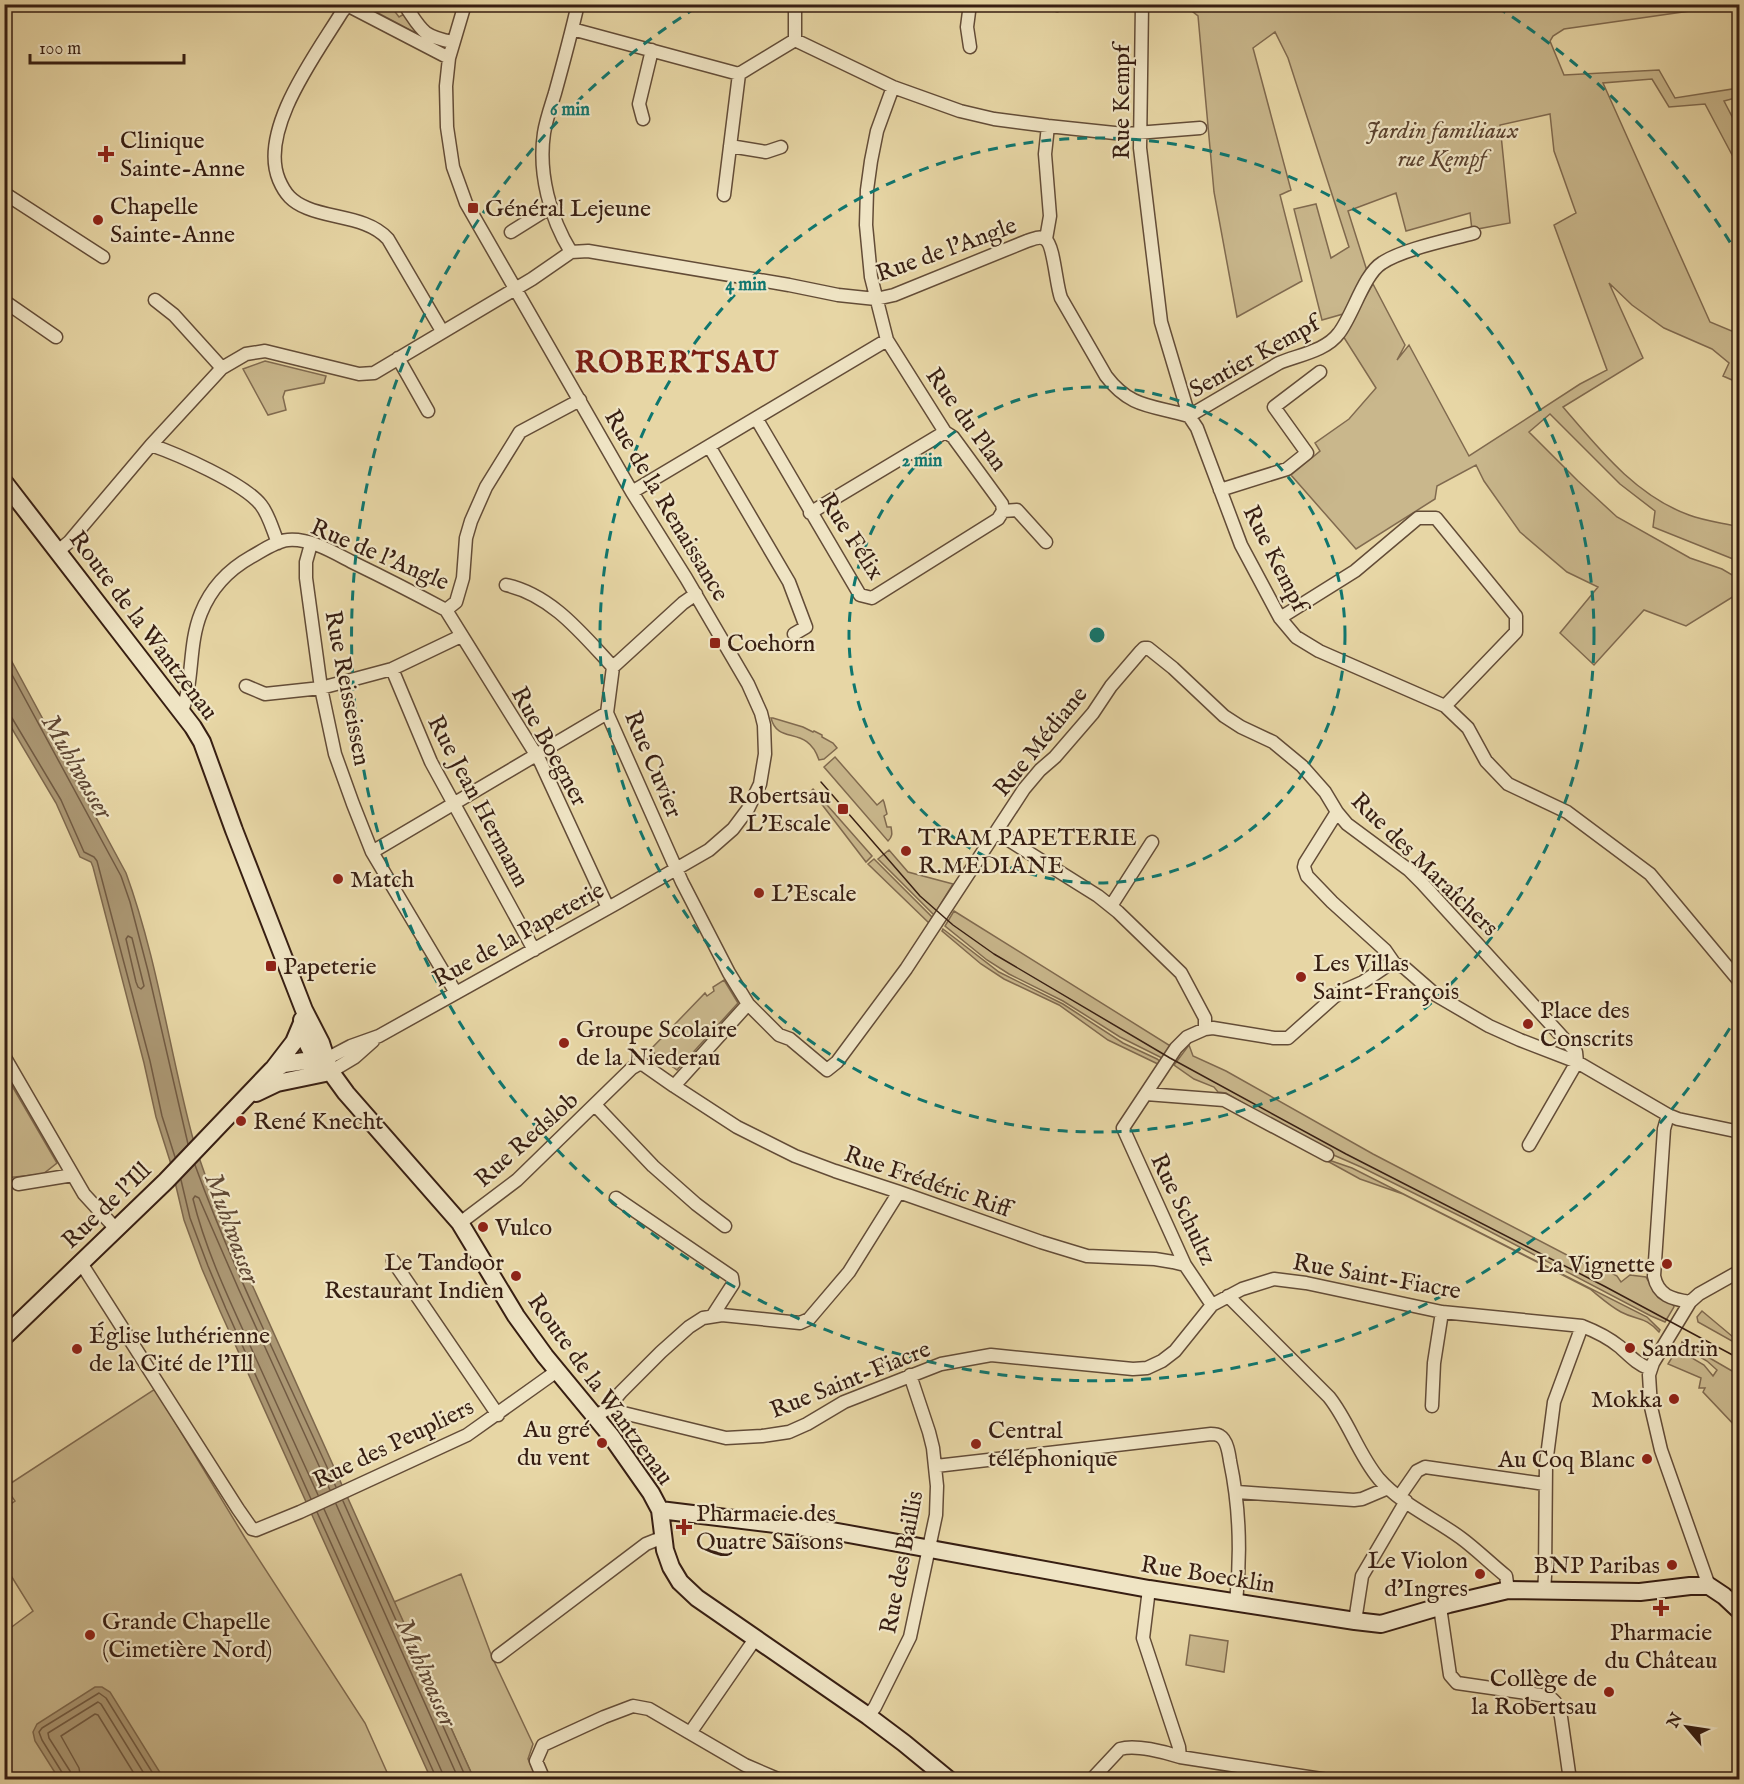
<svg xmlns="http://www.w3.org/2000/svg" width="1744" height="1784" viewBox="0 0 1744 1784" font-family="'IM FELL English',serif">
<rect width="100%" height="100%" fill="#e7d6a5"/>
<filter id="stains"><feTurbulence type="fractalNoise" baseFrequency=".00333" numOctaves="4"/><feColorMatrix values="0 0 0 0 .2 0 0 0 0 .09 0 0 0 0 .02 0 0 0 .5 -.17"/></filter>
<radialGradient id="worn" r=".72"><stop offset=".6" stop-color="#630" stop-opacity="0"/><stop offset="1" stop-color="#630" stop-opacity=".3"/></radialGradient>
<path fill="#c9b78c" stroke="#806a4f" stroke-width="1.5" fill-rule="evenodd" d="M363,5H390L399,17L404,14L424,39L417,38L414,32Z
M1184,5H1732L1564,29L1553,36L1550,41L1564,75L1659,70L1675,98L1739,88V97L1724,101L1739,130V168L1705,104L1669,107L1652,79L1603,83L1710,322L1739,334V383L1723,376L1729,363L1712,349L1664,328L1632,305L1609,283L1643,358L1563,407C1599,449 1636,496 1689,515C1705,521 1723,523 1739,527V593L1686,626L1644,610L1594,665L1560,633L1598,587L1567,572L1520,532L1484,481L1476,465L1437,486L1435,499L1356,549L1291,475L1320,451L1315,443L1349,419L1376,388L1343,336L1373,284L1405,345L1397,360L1409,345L1469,456L1580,384L1607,370L1554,225L1576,213L1554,151L1550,114L1500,125L1510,223L1472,230L1470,213L1406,231L1396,193L1348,211L1368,274L1343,314L1322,320L1294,209L1316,204L1331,258L1349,247L1288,58L1275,32L1253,48L1291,190L1280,195L1302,281L1237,317L1214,192L1198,16ZM1550,414L1620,484L1655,511L1653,527L1738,561L1732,575L1722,569L1690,558L1617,517L1578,481L1529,432Z
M265,361L326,376L324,383L285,391L283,397L286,410L268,415L243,369Z
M771,718H773L803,727L813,732L814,731L822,735V737L833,743L837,748L824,759L819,760C807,724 778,746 771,718Z
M835,757L877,805L883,800L884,802L887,814L884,816L887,827H891C892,833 893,836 888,841L824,767Z
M813,789L872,856L866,862L817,798L812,790Z
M889,850L908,872L953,884L934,915L878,859Z
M874,859L932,917L929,923L868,864Z
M954,911L1172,1047L1164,1059L1120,1037L1063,1001L1009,974L987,960L945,926Z
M943,929L999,972L1063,1004L1123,1043L1157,1059L1162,1063L1160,1065L1108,1040L1059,1005L1004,979L981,964L942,931Z
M724,980L738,1003L677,1070L650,1050L705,993L707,996L714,991L713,987Z
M1189,1045L1193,1056L1226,1071L1373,1154L1588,1266L1602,1271L1604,1269L1617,1276L1621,1282L1630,1275L1646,1277L1655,1292L1673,1303L1674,1307L1665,1322L1651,1316L1468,1220L1361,1167L1329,1153L1226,1093L1218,1092L1214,1087L1194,1079L1174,1065Z
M4,1072L57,1163L43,1174L5,1178Z
M1320,1157L1352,1168L1647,1317L1660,1330L1659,1332C1645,1316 1638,1321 1621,1312C1610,1306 1600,1297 1590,1289L1403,1194L1360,1179Z
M1702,1311L1739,1342V1345L1698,1322L1697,1317Z
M1682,1342L1739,1375V1430L1703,1392L1705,1388H1699L1701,1378L1668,1364L1677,1349L1704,1365L1713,1376L1717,1370L1707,1361L1681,1346Z
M155,1389L245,1538L365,1723L390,1779H5V1632L33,1611L5,1566V1508L15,1501L5,1487Z
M461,1574L492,1657L533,1744L528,1759L537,1779H474L394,1602Z
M1190,1635L1228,1641L1224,1672L1186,1665Z"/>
<path fill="#ab9773" stroke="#7d674c" stroke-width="1.5" d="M4,647L126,873C157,958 169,1048 192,1135C198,1157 207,1179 214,1200L474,1779H431L220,1311L202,1269L184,1220L170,1161L156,1117L144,1063L93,867L91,862L80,857L56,803L5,717Z
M95,1687H102L110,1692L164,1779H59L35,1741L33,1732L37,1724Z"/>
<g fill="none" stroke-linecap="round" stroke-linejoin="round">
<path stroke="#715a42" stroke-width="1.5" d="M4,660L121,876L130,902L148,971L188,1144
M4,715H9L12,718L61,800L84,852L94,857L97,861L150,1061L162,1116L175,1157
M128,936L132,938L144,986L141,989L138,987L136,982L126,939Z
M195,1165C235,1275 288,1380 336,1487
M181,1180L190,1218L208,1266L226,1309L311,1499
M318,1495C295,1444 271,1392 248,1341C227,1295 205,1248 193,1199L195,1196L199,1198L239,1290L330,1490
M343,1501L467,1780
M336,1504L459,1780
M324,1509L442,1772L444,1780
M317,1512L435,1775L436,1780
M64,1780L63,1774L42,1740L39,1732L42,1728L99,1693L106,1698L157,1780
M72,1780L70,1771L49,1738L48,1733L98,1702L101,1704L148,1780
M81,1780L79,1768L61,1736L95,1714L98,1715L138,1780"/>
<defs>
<path id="street" d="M345,4L449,58
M404,4C422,30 421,36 453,42
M795,4V40
M1054,4L1057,5
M1142,4L1140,148L1161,322L1189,416L1197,428L1241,545L1280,618L1296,637L1319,651L1445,706L1468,728L1486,761L1508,784L1567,812L1650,874L1740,982
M347,6L342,12C317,53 258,130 279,180C285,194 292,202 307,208C333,219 368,217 388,239L442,331
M572,29L739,74L795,40L893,87L960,111L994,119L1048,126L1124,134L1200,128
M970,47L967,27L970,4
M893,87L877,131L871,161L867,190L866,225L871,277L887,340L945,432L953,437L1002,504L1003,511L1017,510L1046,542
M643,119L639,104L652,50
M730,146L766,152L781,147
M4,193L103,257
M724,195L739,74
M511,232L551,207
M1046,239L1050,216L1045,154L1048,126
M571,252C550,218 538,173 544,133C546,120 551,106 555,93C563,64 571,34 578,4
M155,300L174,315L222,368
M4,301L56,337
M398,358L428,411
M1189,416L1279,363C1298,355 1326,351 1339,333C1353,315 1364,274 1382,263C1403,249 1449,240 1474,233
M756,418L860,595L872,598L998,519L1003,511
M151,445C177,454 244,483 261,505C269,515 273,531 278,543
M709,446L789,582L806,627L794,634
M1220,490L1287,469L1307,453L1274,407L1320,372
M632,492L887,340
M810,513L945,432
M311,544L306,562V578L321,688L335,754L353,804L372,852L456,993
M58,551L69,542L151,445L222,368L246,354L265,351L359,374L374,373L532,279L571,252L588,251L789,285L838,295L876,299L894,295L1027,241C1033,239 1041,235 1046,240C1054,246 1056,285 1061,298L1106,376C1131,409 1153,405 1189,416
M506,585C552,595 583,635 613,667L607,713L682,882L729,973L748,1004L779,1035L790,1039L827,1070L837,1062L906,969L1024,789L1040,770L1055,757L1093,713L1111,686L1141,651L1144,648H1148L1173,668L1224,716L1241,727L1273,742L1302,766L1325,792L1337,812L1347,824L1409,870L1422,883L1576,1052L1577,1062L1529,1145
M446,610L540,761L608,908
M1280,618L1355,571L1418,518H1436L1516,616V632L1445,706
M613,667L683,603L696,594
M392,669L431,762L534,950
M246,686L265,694L321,688L392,669L461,636
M182,711C194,680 188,645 201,613C211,588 228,570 251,557C262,551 276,541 288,540C312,538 336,554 356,564C387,579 416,594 446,610L456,602L463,578L466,538L471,521L486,487L520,432L580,400
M1337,812L1305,863L1304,867L1307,876L1332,902L1385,950L1394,963
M996,832L1098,896L1118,912L1181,973L1205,1018V1029
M372,852L607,713
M1111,906L1152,842
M4,1056L84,1194L116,1229
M325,1058L332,1056L351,1046L379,1036L617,903L709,850L733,829L748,809L760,784L765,754L764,725L761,713L748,684L686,578L632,492L466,203L453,167L447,127L446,86L449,58L465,4
M330,1072L355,1057L373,1041
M674,1086L737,1127L795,1156L835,1171L899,1192L1041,1242L1087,1256L1155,1259L1173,1262L1185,1265
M1146,1094L1224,1100L1327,1155
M595,1105L653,1166L696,1204L725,1226
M1668,1115L1664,1129L1654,1276C1658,1296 1672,1299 1690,1302
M18,1184L73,1175
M616,1198L732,1277L733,1284L713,1315
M460,1223L517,1180L632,1068L639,1064L644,1065L674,1086L748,1004
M393,1261L498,1415
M81,1263L238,1509L252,1529L256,1530L300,1512L467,1435L557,1371
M1228,1296L1329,1397C1349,1422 1358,1454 1379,1479C1401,1504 1434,1518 1461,1538C1476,1549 1491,1564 1506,1576L1508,1590
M1212,1305L1185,1265L1123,1128L1176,1048L1187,1037L1205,1029L1213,1028L1274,1038H1288L1334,997L1345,990L1363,982L1391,963H1394L1405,968L1436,995L1489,1026L1520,1040L1577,1062L1668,1115L1678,1119L1740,1132
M1432,1406L1434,1363L1442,1312
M607,1409L621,1392L661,1352L689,1327L703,1318L722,1315L800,1323L809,1319L849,1272L899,1192
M596,1416L607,1409L726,1438L762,1436L789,1432L807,1424L844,1402L941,1364L991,1355L1133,1369L1147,1368L1162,1361L1175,1351L1212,1305L1242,1289L1274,1279L1306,1283L1442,1312L1582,1326C1595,1331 1609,1338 1620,1347C1630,1356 1637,1364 1650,1369
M936,1466L1211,1434C1214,1434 1217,1434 1220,1436C1227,1440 1229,1454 1230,1461C1240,1508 1241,1555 1236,1603
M1237,1492L1354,1500L1362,1499L1388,1488
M1399,1497L1417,1471L1425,1467L1545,1484
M1709,1586L1661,1450L1651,1407L1649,1375L1653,1363L1690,1302L1699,1294L1740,1271
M1149,1589L1143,1638L1179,1747L1180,1757
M1544,1591L1545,1576L1546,1464L1554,1402L1582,1326
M1440,1607L1450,1675L1457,1683L1547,1696C1556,1700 1559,1707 1561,1717L1570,1780
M1355,1621L1362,1576L1406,1501
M498,1656L646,1544L656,1540H664
M868,1716L875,1707L910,1637L936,1515L937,1486L933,1448L929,1432L910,1375
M690,1733L745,1765L780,1780
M544,1780L536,1761L543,1745L604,1717L633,1706L649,1709L690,1733L755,1639
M1091,1780L1120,1749C1135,1744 1165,1752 1180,1757L1328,1780"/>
<path id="secondary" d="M4,482L193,727L202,742L234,830L304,1010L321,1043L330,1071L346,1093L460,1223L516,1316L545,1356L611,1436L651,1493L660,1510L665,1550L671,1567L680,1582L697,1598L868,1716L904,1743L949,1780
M302,1020C302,1035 312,1055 321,1068
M274,1068L294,1042L302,1023
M256,1093L277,1083L330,1072
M4,1337L166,1181L272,1070L284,1064L325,1058
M660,1510L832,1531L1149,1589L1355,1621L1381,1624L1449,1604L1508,1590L1640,1592L1690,1586H1709L1724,1596L1740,1611"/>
</defs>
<use href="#street" stroke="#634c37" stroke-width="15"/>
<use href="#secondary" stroke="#371e12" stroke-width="20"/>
<use href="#street" stroke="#efe4c4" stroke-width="12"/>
<use href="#secondary" stroke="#efe4c4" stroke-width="16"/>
<path stroke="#371e12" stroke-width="1.5" d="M821,782L920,896L953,925L994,954L1170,1058L1346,1154L1604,1286L1740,1359"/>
</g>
<g fill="none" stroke="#0f766e" stroke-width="3" stroke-dasharray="10 8">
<circle cx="1097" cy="635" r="248"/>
<circle cx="1097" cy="635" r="497"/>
<path d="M1739 1013A745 745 0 1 1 697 7M1497 7A745 745 0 0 1 1739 257"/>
</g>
<g fill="#8f2418" stroke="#efe4c4" stroke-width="2">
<path d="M103 145h6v6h6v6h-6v6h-6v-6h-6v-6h6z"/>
<rect x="467" y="202" width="12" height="12" rx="3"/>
<circle cx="98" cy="220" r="6"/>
<rect x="709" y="637" width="12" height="12" rx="3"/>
<rect x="837" y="803" width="12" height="12" rx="3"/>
<circle cx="906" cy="851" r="6"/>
<circle cx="338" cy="879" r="6"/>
<circle cx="759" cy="893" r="6"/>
<rect x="265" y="960" width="12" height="12" rx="3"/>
<circle cx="1301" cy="977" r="6"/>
<circle cx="1528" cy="1024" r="6"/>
<circle cx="564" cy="1043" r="6"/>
<circle cx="241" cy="1121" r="6"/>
<circle cx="483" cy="1227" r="6"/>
<circle cx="1667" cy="1264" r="6"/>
<circle cx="516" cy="1276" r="6"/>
<circle cx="1630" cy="1348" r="6"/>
<circle cx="77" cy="1349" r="6"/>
<circle cx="1674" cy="1399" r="6"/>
<circle cx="602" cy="1443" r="6"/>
<circle cx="976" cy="1444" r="6"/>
<circle cx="1647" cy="1459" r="6"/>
<path d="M681 1518h6v6h6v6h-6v6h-6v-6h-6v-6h6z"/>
<circle cx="1672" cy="1565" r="6"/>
<circle cx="1480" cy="1574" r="6"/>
<path d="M1658 1599h6v6h6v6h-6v6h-6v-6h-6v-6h6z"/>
<circle cx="90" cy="1635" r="6"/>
<circle cx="1609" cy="1692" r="6"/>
</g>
<g text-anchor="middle" stroke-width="4.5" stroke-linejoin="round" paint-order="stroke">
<g font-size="24" fill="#371e12" stroke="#efe4c4">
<text transform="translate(1121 102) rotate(-90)" y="8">Rue Kempf</text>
<text transform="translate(946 249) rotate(-20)" y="8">Rue de l'Angle</text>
<text transform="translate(1254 356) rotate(-29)" y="8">Sentier Kempf</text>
<text transform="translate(967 419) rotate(54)" y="8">Rue du Plan</text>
<text transform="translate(667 505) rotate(59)" y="8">Rue de la Renaissance</text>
<text transform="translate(852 536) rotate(57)" y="8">Rue Félix</text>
<text transform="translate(380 554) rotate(23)" y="8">Rue de l'Angle</text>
<text transform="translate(1276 558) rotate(63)" y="8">Rue Kempf</text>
<text transform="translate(144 625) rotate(53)" y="8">Route de la Wantzenau</text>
<text transform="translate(348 688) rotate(79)" y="8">Rue Reisseissen</text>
<text transform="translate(1040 741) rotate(-51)" y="8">Rue Médiane</text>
<text transform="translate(550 746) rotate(61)" y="8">Rue Boegner</text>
<text transform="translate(654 764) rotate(67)" y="8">Rue Cuvier</text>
<text transform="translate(479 801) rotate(62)" y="8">Rue Jean Hermann</text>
<text transform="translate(1425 864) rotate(44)" y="8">Rue des Maraîchers</text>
<text transform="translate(518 934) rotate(-29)" y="8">Rue de la Papeterie</text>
<text transform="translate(526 1139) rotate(-42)" y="8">Rue Redslob</text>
<text transform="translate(928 1181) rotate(19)" y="8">Rue Frédéric Riff</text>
<text transform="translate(106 1205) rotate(-44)" y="8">Rue de l'Ill</text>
<text transform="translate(1184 1209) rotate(64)" y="8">Rue Schultz</text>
<text transform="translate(1377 1276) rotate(10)" y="8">Rue Saint-Fiacre</text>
<text transform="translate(850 1379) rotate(-22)" y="8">Rue Saint-Fiacre</text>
<text transform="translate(601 1389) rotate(54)" y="8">Route de la Wantzenau</text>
<text transform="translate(393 1443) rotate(-26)" y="8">Rue des Peupliers</text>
<text transform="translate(901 1562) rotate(-79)" y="8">Rue des Baillis</text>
<text transform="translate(1208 1574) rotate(9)" y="8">Rue Boecklin</text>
</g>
<g font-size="24" font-style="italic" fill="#5c4430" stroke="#efe4c4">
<text x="1442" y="138">Jardin familiaux<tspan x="1442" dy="28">rue Kempf</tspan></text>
</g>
<g font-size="24" fill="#371e12" stroke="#efe4c4" text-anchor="start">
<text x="120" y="148">Clinique<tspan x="120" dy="28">Sainte-Anne</tspan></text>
<text x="110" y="214">Chapelle<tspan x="110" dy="28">Sainte-Anne</tspan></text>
<text x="485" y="216">Général Lejeune</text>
<text x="727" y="651">Coehorn</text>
<text x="831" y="803" text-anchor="end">Robertsau<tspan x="831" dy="28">L'Escale</tspan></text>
<text x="918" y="845">TRAM PAPETERIE<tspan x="918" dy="28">R.MEDIANE</tspan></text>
<text x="350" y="887">Match</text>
<text x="771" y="901">L’Escale</text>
<text x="1313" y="971">Les Villas<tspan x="1313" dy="28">Saint-François</tspan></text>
<text x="283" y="974">Papeterie</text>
<text x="1540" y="1018">Place des<tspan x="1540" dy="28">Conscrits</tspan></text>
<text x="576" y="1037">Groupe Scolaire<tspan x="576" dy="28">de la Niederau</tspan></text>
<text x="253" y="1129">René Knecht</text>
<text x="495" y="1235">Vulco</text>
<text x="504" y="1270" text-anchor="end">Le Tandoor<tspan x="504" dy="28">Restaurant Indien</tspan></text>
<text x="1655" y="1272" text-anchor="end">La Vignette</text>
<text x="89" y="1343">Église luthérienne<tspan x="89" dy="28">de la Cité de l'Ill</tspan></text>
<text x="1642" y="1356">Sandrin</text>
<text x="1662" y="1407" text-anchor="end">Mokka</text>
<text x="590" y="1437" text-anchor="end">Au gré<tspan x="590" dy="28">du vent</tspan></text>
<text x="988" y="1438">Central<tspan x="988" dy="28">téléphonique</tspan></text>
<text x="1635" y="1467" text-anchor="end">Au Coq Blanc</text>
<text x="696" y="1521">Pharmacie des<tspan x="696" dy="28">Quatre Saisons</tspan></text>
<text x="1468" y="1568" text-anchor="end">Le Violon<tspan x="1468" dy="28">d'Ingres</tspan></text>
<text x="1660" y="1573" text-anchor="end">BNP Paribas</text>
<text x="102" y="1629">Grande Chapelle<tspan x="102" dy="28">(Cimetière Nord)</tspan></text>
<text x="1661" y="1640" text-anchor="middle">Pharmacie<tspan x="1661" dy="28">du Château</tspan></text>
<text x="1597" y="1686" text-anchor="end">Collège de<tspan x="1597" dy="28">la Robertsau</tspan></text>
</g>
<g font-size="26" font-style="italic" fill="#604834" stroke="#efe4c4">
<text transform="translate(78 766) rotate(60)" y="9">Muhlwasser</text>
<text transform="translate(233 1228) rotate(70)" y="9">Muhlwasser</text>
<text transform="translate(427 1672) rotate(66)" y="9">Muhlwasser</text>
</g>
<g font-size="30" font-weight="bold" letter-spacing="1.5" fill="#7a1f14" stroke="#efe4c4">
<text x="677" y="372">ROBERTSAU</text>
</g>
</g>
<circle cx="1097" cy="635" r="9" fill="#0f766e" stroke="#efe4c4" stroke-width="3"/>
<g font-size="18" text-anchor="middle" font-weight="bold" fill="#0f766e" stroke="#efe4c4" stroke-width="4.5" stroke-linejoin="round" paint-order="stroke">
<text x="570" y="115">6 min</text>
<text x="746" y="290">4 min</text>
<text x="922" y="466">2 min</text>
</g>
<rect width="1744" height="1784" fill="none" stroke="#e7d6a5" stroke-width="24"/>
<rect x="6" y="6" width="1732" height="1772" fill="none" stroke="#371e12" stroke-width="3"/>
<rect x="12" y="12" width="1720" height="1760" fill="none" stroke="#371e12" stroke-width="1.5"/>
<g transform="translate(1687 1727) rotate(299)" stroke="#efe4c4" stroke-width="4.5" paint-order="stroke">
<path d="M0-4.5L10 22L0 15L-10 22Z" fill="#371e12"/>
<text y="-9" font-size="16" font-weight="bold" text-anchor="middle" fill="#371e12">N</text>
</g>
<path d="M30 54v9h154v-9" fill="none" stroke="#371e12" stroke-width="3"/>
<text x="39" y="54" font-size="18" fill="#371e12" stroke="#efe4c4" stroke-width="4.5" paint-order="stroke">100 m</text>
<rect width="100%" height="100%" filter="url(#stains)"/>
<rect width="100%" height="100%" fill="url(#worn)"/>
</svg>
